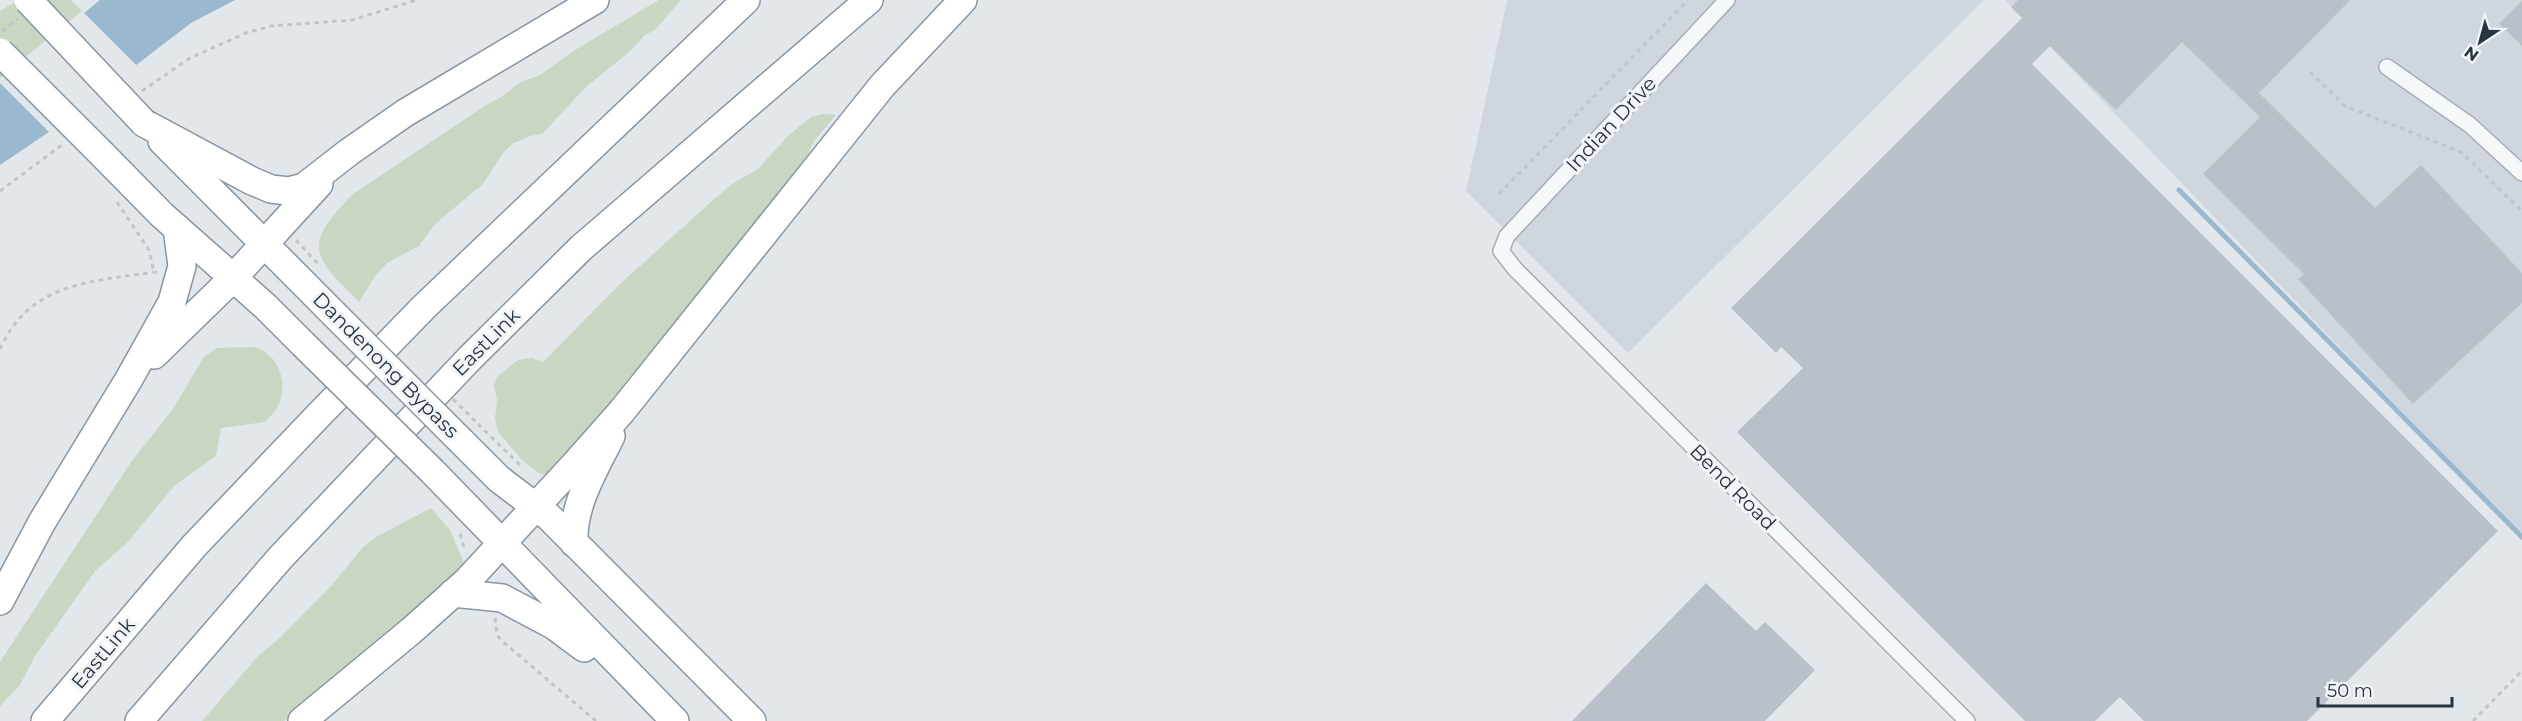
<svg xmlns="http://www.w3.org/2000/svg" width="2522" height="721" viewBox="0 0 2522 721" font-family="Montserrat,sans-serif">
<rect width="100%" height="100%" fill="#e2e7eb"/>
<path fill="#d0d6de" d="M1507,0H1984L1628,353L1466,191Z
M2005,0H2522V536Z"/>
<path fill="#c9d6c2" d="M19,0H71L84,13L0,82V11Z
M659,0H681L655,30L645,35L628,53L587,86L542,134L530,136L512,144L503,153L483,184L435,224L419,246L387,263L376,275L359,302C312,255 302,246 353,194L483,107L503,96L519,83L540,75L575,50Z
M824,114L836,115L813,142L808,154L658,356L630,376L600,418L552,475L540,474L523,461L498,432L495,419L497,400L494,386L497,377L518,360L532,358L543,362L622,282L711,202L732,184L758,169L789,135L811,117Z
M255,347C278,355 287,379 280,402C277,409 270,416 266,422L221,428L216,456L175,485L126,544L96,570L35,656L20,685L0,706V662L131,462L173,409L204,357L217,348Z
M431,508L450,530L464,563L460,573L284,721H202L259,655L281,637L331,586L363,547L376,537Z"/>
<path fill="#9ab8ce" d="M100,0H235L191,23L46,134L0,165V82Z"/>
<path fill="#e2e7eb" d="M82,11L138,67L51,134L0,83V78Z"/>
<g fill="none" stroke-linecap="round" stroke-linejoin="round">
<path stroke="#9ab8ce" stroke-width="5" d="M2179,190L2522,537"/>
</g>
<path fill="#b9c0ca" d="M2018,0H2350L2259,93L2375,208L2421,165L2522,273V303L2413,404L2298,279L2304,274L2203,174L2260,117L2182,42L2116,110L2050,46L2032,64L2498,531L2307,721H2144L2120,697L2095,721H2025L1737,432L1803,368L1781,347L1776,353L1731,308L2022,18L2011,7Z
M2522,1V46L2499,24Z
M1706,583L1756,631L1765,622L1815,670L1765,721H1572Z"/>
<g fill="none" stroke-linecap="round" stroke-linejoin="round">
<defs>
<path id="street" d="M1727,0L1507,236L1501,251L1515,269L1967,721
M2387,67L2470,125L2522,173"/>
<path id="highway" d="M144,123L252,181L271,189L288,191L304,187L349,152L405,113L595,0
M162,141L333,313
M102,154L162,215L265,306L303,344
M154,355L233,278L319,184
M461,441L499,479L549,517L752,721
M432,471L675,721
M574,543C572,505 595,469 611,436
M453,593L502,598L553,625L584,648
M0,601L42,522L129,379L172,302L182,266L177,228
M45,721L194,546L317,417L424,307L746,0
M139,721L281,557L470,358L581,248L869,0
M302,721L411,631L467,581L576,463L622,411L882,86L963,0"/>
</defs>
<use href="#street" stroke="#a6aeb6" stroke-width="18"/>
<use href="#highway" stroke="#8895a3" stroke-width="30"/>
<path stroke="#c0c5ca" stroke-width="3" stroke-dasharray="4.5 4.5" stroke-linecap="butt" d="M2,31L18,19
M2310,72L2345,106L2461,152L2522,211
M142,91L190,58L246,33L271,26L352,20L417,0
M0,191L62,145
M1499,194L1688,0
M117,202L149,250L154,272H157
M296,240L320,266
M0,349C30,282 91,282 154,272
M478,424L520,465
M460,534L465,550
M495,618L497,635L502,641L596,721
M2473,721L2522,671"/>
<use href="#street" stroke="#f5f7f9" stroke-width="15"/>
<use href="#highway" stroke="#fff" stroke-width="27"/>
<defs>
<path id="highway-bridge" d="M28,0L144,123
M0,52L102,154
M333,313L461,441
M303,344L432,471"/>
</defs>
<use href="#highway-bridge" stroke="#8895a3" stroke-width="30" stroke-linecap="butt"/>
<path stroke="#c0c5ca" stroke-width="3" stroke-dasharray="4.5 4.5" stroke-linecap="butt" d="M453,399L478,424"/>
<use href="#highway-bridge" stroke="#fff" stroke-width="27"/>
</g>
<g text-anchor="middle" stroke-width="6" stroke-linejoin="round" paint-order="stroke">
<g font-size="20" fill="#283545" stroke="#f2f5f8">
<text transform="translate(1611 124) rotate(-47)" y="7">Indian Drive</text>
<text transform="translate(486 342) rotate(-45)" y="7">EastLink</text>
<text transform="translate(386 365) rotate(45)" y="7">Dandenong Bypass</text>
<text transform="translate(1733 487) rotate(45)" y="7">Bend Road</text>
<text transform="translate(103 653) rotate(-50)" y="7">EastLink</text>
</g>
</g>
<g transform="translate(2480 42) rotate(216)" stroke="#f2f5f8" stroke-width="4.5" paint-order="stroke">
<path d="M0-4.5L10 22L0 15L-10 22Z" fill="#283545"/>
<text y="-9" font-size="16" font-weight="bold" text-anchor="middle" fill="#283545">N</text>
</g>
<path d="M2318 697v9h134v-9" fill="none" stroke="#283545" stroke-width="3"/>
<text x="2327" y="697" font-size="18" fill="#283545" stroke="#f2f5f8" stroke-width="4.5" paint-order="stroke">50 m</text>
</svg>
